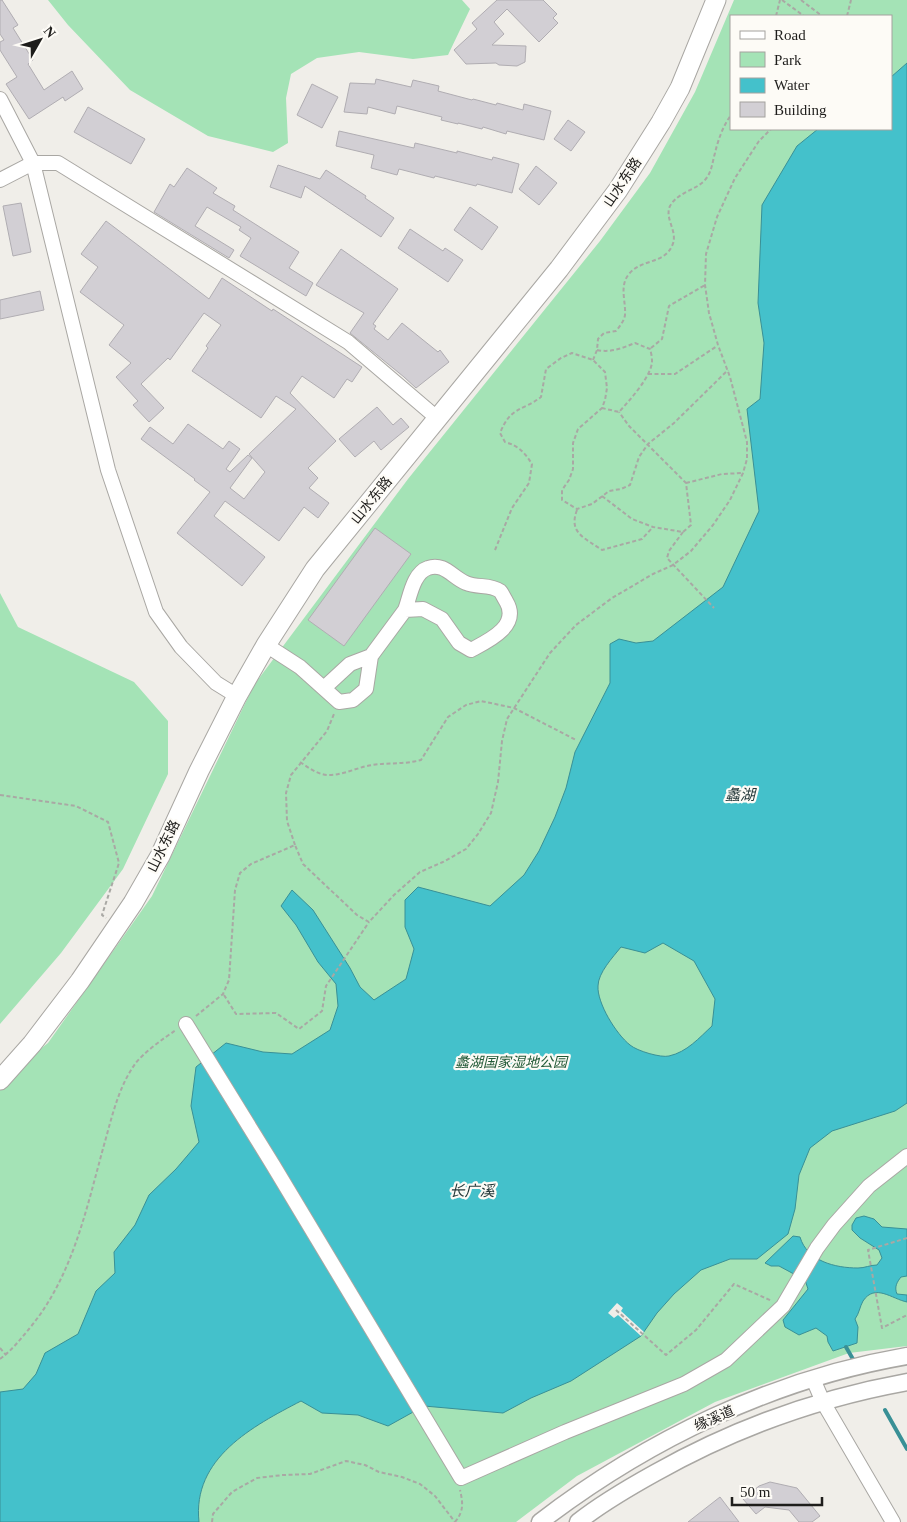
<svg xmlns="http://www.w3.org/2000/svg" width="907" height="1522" viewBox="0 0 907 1522" font-family="'Times New Roman','Noto Sans SC',serif">
<rect width="100%" height="100%" fill="#f0eee9"/>
<path fill="#a4e3b6" fill-rule="evenodd" d="M48,0H462L470,9L448,55L413,59L359,52L317,58L291,74L286,98L288,143L273,152L208,136L130,90L68,25Z
M734,0H907V1346L849,1353L715,1402L577,1476L516,1522H0V1080L48,1043L152,896L254,685L408,479L600,241L650,173L695,92ZM731,16H891V129H731Z
M0,593L18,627L134,682L168,721V774L123,869L61,953L0,1024Z"/>
<path fill="#44c1cb" stroke="#399096" fill-rule="evenodd" d="M907,63V1103L895,1111L832,1131L810,1148L799,1175L795,1209L788,1234L757,1259H730L701,1270L674,1294L657,1313L641,1336L571,1381L531,1398L503,1413L424,1406L388,1426L358,1415L322,1413L301,1401C253,1426 192,1458 199,1522H0V1392L23,1389L36,1374L45,1353L78,1334L96,1291L115,1273L114,1252L135,1225L149,1195L176,1169L199,1142L191,1106L196,1067L226,1043L263,1052L292,1054L330,1030L338,1006L336,984L318,962L296,925L281,906L292,890L313,910L350,968L360,987L374,1000L406,979L414,949L405,927V900L418,887L490,906L524,875L539,851L555,817L566,788L575,752L610,683V644L619,639L636,643L653,641L723,587L759,511L747,409L760,399L764,343L758,303L762,205L797,146L818,129H891V77ZM663,943L694,961L715,999L712,1026C699,1038 687,1052 669,1056C661,1058 637,1051 630,1045C616,1034 597,1003 598,986C598,973 613,957 621,947L645,953Z
M864,1216L874,1219L882,1227L907,1229V1276L901,1277C897,1282 894,1287 897,1294L907,1295V1302C892,1299 875,1283 863,1301C860,1306 859,1314 855,1319L858,1327L857,1343L833,1351L828,1342L827,1336L816,1328L799,1335L785,1327L783,1320L808,1289L805,1280L779,1266H771L765,1263L793,1236L800,1237C807,1261 835,1268 858,1268C865,1268 870,1265 877,1265L882,1258L879,1250L860,1238L852,1230V1225L856,1218Z"/>
<path fill="#f0eee9" d="M617,1303L623,1308L621,1311L644,1332L641,1336L618,1315L614,1318L608,1313Z"/>
<g fill="none" stroke-linecap="round" stroke-linejoin="round">
<path stroke="#399096" stroke-width="4" d="M846,1347L854,1361
M885,1410L907,1449"/>
</g>
<path fill="#d2cfd4" stroke="#b0adb2" d="M0,0H2L18,25L13,28L33,60L28,64L44,90L72,71L83,89L65,101L63,97L29,119L6,84L17,77L0,50V42L4,40L0,34Z
M497,0H543L557,14L553,18L558,23L539,42L507,9L494,22L504,34L492,45L526,46L525,62L517,66L499,65L496,63L466,64L454,50L477,29L472,23Z
M376,79L411,87L413,80L439,86L438,91L472,100L473,99L496,105L497,103L523,110L524,104L551,111L544,140L507,131L506,134L483,127L482,129L458,123V124L441,120L442,117L397,106L395,114L368,107L367,114L344,112L350,83L375,84Z
M312,84L338,97L322,128L297,115Z
M88,107L145,139L131,164L74,132Z
M568,120L585,132L571,151L554,139Z
M339,131L414,148L415,143L457,153V151L492,160L493,157L519,164L512,193L477,184L476,186L435,176L434,178L399,169L397,175L371,168L374,155L336,146Z
M278,165L320,179L326,170L366,196L365,198L394,218L381,237L305,186L301,198L270,187Z
M536,166L557,183L539,205L519,189Z
M187,168L217,188L213,193L235,206L233,210L299,252L289,268L313,283L306,296L240,256L251,238L239,230L241,227L207,207L195,226L234,250L229,258L154,212L170,184L174,187Z
M21,203L31,252L13,256L3,206Z
M470,207L498,227L482,250L454,230Z
M106,221L209,299L222,278L272,311L273,309L362,367L352,382L347,379L334,398L302,376L290,393L336,441L308,468L318,478L309,488L329,503L318,518L304,507L279,541L225,501L214,516L265,557L242,586L177,533L210,492L194,480L195,479L141,439L150,427L173,444L188,424L223,449L229,441L240,449L226,469L230,472L248,455L252,458L230,488L244,499L265,472L249,454L296,409L276,396L261,418L192,371L208,348L206,346L221,325L204,313L170,360L168,358L141,384L164,408L149,422L133,405L138,401L116,377L131,363L109,345L124,325L80,292L98,267L81,254Z
M410,229L443,251L445,248L463,260L448,282L398,248Z
M341,249L398,289L373,324L376,326L374,329L388,340L402,323L438,352L440,350L449,362L416,388L404,377L350,333L364,313L316,285Z
M40,291L44,310L0,319V300Z
M377,407L393,425L401,418L409,427L381,450L374,441L355,457L339,439Z
M375,528L411,554L344,646L308,620Z
M770,1482L797,1488L820,1516L812,1522H799L789,1510L765,1507L756,1514L743,1499L759,1486Z
M720,1497L739,1522H688Z"/>
<g fill="none" stroke-linecap="round" stroke-linejoin="round">
<defs>
<path id="minor" d="M0,99L33,163L108,470L156,612L181,647L216,683L237,696
M0,180L33,163H58L348,342L437,418
M266,645L300,667L339,702L353,700L366,689L371,656L405,610L423,609L442,619L459,643L471,650C488,641 521,626 506,601C504,598 502,593 500,591C490,584 477,588 466,583C453,578 444,562 428,568C413,573 410,597 405,610
M324,688L350,664L371,656
M186,1024L273,1165L461,1478L565,1432L684,1384L726,1360L783,1306L817,1248L834,1225L869,1186L907,1156
M813,1379L823,1402L893,1522"/>
<path id="major" d="M540,1522C647,1440 773,1379 907,1356
M578,1522C602,1503 628,1488 655,1473C733,1429 818,1398 907,1382"/>
<path id="highway" d="M0,1080L32,1044L80,981L133,903L160,856L199,771L237,696L266,645L315,569L559,269L618,190L661,122L680,88L716,0"/>
</defs>
<use href="#minor" stroke="#a9a7a3" stroke-width="16"/>
<use href="#major" stroke="#a9a7a3" stroke-width="19"/>
<use href="#highway" stroke="#a9a7a3" stroke-width="21"/>
<path stroke="#a9a8a4" stroke-width="2" stroke-dasharray="4 2.5" stroke-linecap="butt" d="M782,0L804,16
M801,0L822,16
M776,16L780,0
M847,16L851,0
M651,348L662,339L669,306L705,285
M597,350C611,353 622,348 635,343L650,349C651,352 652,357 652,361C652,376 629,401 619,412L602,408
M593,360L597,350L598,339L604,333L616,331C620,326 624,321 625,315C626,301 619,286 629,274C641,259 664,264 672,246C679,232 664,219 670,206C678,192 694,191 704,181C712,173 712,163 715,153C718,140 723,126 731,115
M648,374H675L717,346
M686,483L722,474L742,473
M602,496L632,519L653,527L683,532L691,525L686,483L629,426L619,412
M577,510C568,533 585,538 602,550L642,539L653,527
M683,532L669,551L667,558L714,608
M495,550L512,508L529,483L532,464C525,453 519,446 505,442L500,433C511,406 521,412 541,397L546,369L561,358L572,353L593,360L605,372L607,388L605,400L602,408L578,429L573,443V469L569,480L562,490V500L577,509L592,504L609,491L621,489L630,485L639,457L648,444L674,423L728,370
M300,762C309,768 318,775 329,775C342,775 354,769 367,766C385,762 403,765 421,760L448,717L466,705L481,701L514,708L576,740
M0,795L76,806L108,822L119,863L102,915L106,918
M295,845L287,821L286,793L291,775L327,731L334,714
M224,995L236,1014L276,1013L299,1029L322,1011L326,986L369,922
M196,1016L223,994L229,980L235,890L240,873L251,864L295,845L303,864L357,915L369,922L394,895L420,872L443,862L466,849L478,834L491,813L498,782L502,741L507,719L550,653L576,625L612,598L653,574L673,565L691,551L713,525L730,500L743,473L747,459V442L730,377L718,345L709,313L705,285L706,254L717,217L735,178L759,141L771,129
M907,1238L868,1250L882,1328L907,1315
M616,1310L666,1355L696,1330L734,1284L772,1301
M0,1348L6,1355
M0,1359C11,1351 20,1340 29,1329C73,1276 86,1210 104,1145C112,1117 118,1088 135,1064C143,1053 164,1038 176,1030
M212,1522L213,1514L232,1492L257,1478L283,1475L310,1474L346,1461L365,1465L379,1472L402,1477L420,1484L435,1496L455,1522
M455,1522C464,1511 463,1503 460,1490"/>
<use href="#minor" stroke="#fff" stroke-width="14"/>
<use href="#major" stroke="#fff" stroke-width="16"/>
<use href="#highway" stroke="#fff" stroke-width="19"/>
</g>
<g text-anchor="middle" stroke-width="4.5" stroke-linejoin="round" paint-order="stroke">
<g font-size="14" fill="#1e1d1b" stroke="#fdfbf6">
<text transform="translate(622 182) rotate(-56)" y="5">山水东路</text>
<text transform="translate(371 500) rotate(-51)" y="5">山水东路</text>
<text transform="translate(163 846) rotate(-64)" y="5">山水东路</text>
<text transform="translate(714 1418) rotate(-24)" y="5">缘溪道</text>
</g>
<g font-size="14" font-style="italic" fill="#235a37" stroke="#fdfbf6">
<text x="511" y="1067">蠡湖国家湿地公园</text>
</g>
<g font-size="15" font-style="italic" fill="#1f3436" stroke="#fdfbf6">
<text x="740" y="800">蠡湖</text>
<text x="472" y="1196">长广溪</text>
</g>
</g>
<rect x="730" y="15" width="162" height="115" fill="#fdfbf6" stroke="#a4a29e"/>
<rect x="740" y="31" width="25" height="8" fill="#ffffff" stroke="#a4a29e"/>
<text x="774" y="40" font-size="15" fill="#1e1d1b">Road</text>
<rect x="740" y="52" width="25" height="15" fill="#a4e3b6" stroke="#a4a29e"/>
<text x="774" y="65" font-size="15" fill="#1e1d1b">Park</text>
<rect x="740" y="78" width="25" height="15" fill="#44c1cb" stroke="#a4a29e"/>
<text x="774" y="90" font-size="15" fill="#1e1d1b">Water</text>
<rect x="740" y="102" width="25" height="15" fill="#d2cfd4" stroke="#a4a29e"/>
<text x="774" y="115" font-size="15" fill="#1e1d1b">Building</text>
<g transform="translate(40 40) rotate(51)" stroke="#fdfbf6" stroke-width="4" paint-order="stroke">
<path d="M0-4L9 19L0 12L-9 19Z" fill="#1e1d1b"/>
<text y="-8" font-size="14" font-weight="bold" text-anchor="middle" fill="#1e1d1b">N</text>
</g>
<path d="M732 1497v8h90v-8" fill="none" stroke="#1e1d1b" stroke-width="2.5"/>
<text x="740" y="1497" font-size="15" fill="#1e1d1b" stroke="#fdfbf6" stroke-width="4" paint-order="stroke">50 m</text>
</svg>
